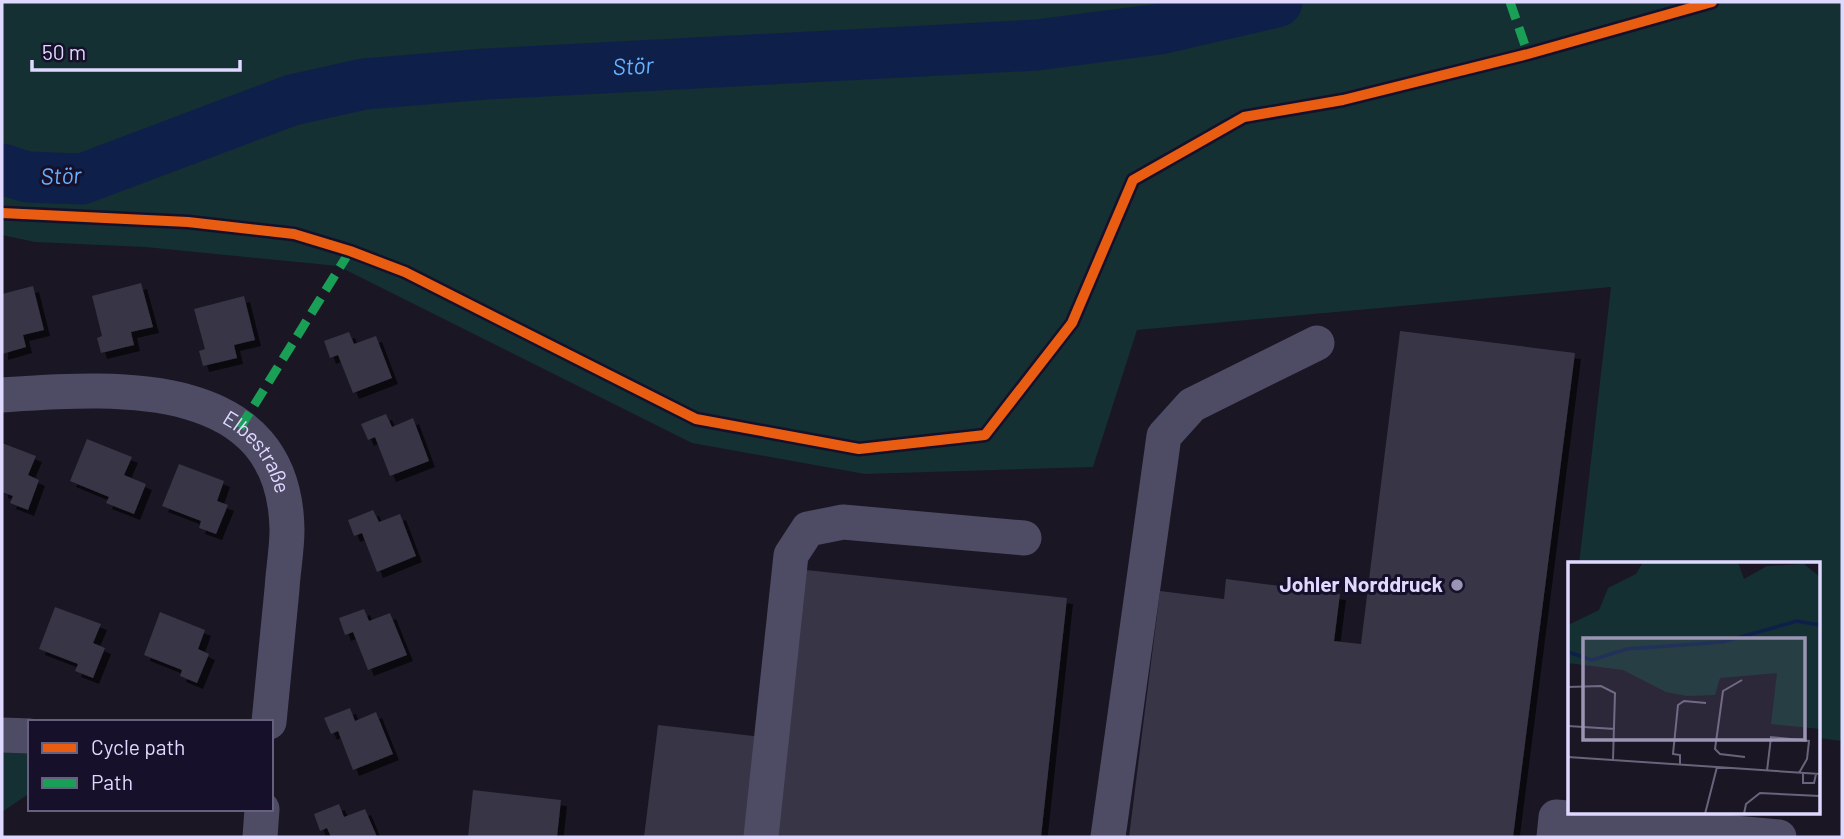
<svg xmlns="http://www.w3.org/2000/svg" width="1844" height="839" viewBox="0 0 1844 839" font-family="Barlow,sans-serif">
<defs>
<filter id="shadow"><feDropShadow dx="6" dy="6" stdDeviation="0" flood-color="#0009"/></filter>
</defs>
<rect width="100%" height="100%" fill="#1a1624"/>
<path fill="#143032" d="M2,2H1842V741L1818,738V564H1579L1611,287L1137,330L1093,467L865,474L692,443L338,266L145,247L35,242L2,235Z
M2,745L30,746V793L2,812Z"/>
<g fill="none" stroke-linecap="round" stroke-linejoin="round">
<path stroke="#0e2049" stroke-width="51" id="s1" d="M2,169L27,177L82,179L292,100L364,84L486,74L1037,45L1160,29L1277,2"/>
</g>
<path fill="#383446" filter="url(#shadow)" d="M141,283L153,327L131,332L134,345L101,353L97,338L102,336L92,296Z
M33,286L44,330L23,335L26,347L2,354V294Z
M244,296L255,340L234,345L237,358L203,366L199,351L205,349L194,309Z
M1400,331L1575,353L1513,837H1129L1160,591L1224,599L1226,579L1340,594L1334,641L1361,644Z
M349,332L354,344L376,336L392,378L353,393L338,355L330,358L324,341Z
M386,414L392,427L413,418L429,461L390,476L375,437L368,440L361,424Z
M87,439L132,457L124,475L146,484L134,514L106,503L109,497L70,481Z
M2,443L36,456L28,475L39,480L28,510L10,503L13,496L2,492Z
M179,464L224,481L217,501L228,505L216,534L199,528L201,521L162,506Z
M373,510L379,522L400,514L416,556L377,572L362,533L354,536L348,520Z
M806,570L1067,598L1041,837H777Z
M55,607L101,624L93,643L105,648L93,678L75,671L78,664L39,649Z
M364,609L369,621L390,613L407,655L368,670L353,632L345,635L339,618Z
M160,612L205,630L198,649L209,654L197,683L180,676L182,670L144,655Z
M350,708L355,721L376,712L393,754L353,770L338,731L331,734L324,718Z
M658,725L762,737L750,837H644Z
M473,790L561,800L557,837H468Z
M339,804L344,817L365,809L377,837H331L327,828L320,831L314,814Z"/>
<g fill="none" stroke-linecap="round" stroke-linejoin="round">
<g stroke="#4e4b65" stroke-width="35">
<path id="s2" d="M2,395C111,388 285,373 287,530C287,550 283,570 282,589C278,633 273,677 269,722"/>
<path d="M2,735L30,736"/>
<path d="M260,837L262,809"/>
<path d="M761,837L791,555L808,529L843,522L1024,538"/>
<path d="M1108,837L1164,436L1192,405L1317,343"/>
<path d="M1554,837L1556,817L1779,837"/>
</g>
<path stroke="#1a9f57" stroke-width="9" stroke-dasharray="18 9" stroke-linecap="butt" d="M1510,2L1528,54
M240,428L350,251"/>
<defs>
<path id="cycleway" d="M2,213L188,222L294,234L350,251L405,272L696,419L859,449L985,435L1072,323L1133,180L1244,117L1343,100L1528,54L1712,2"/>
</defs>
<use href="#cycleway" stroke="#16102a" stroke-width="15"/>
<use href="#cycleway" stroke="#e95d12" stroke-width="10"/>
</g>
<circle fill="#9a95b2" stroke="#16102a" stroke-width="2.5" cx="1457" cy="585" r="7"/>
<g text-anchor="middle" stroke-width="6" stroke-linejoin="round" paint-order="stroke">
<g font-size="21" fill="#dfd9ff" stroke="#16102a">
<text dy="7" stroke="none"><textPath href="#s2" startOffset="276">Elbestraße</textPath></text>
</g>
<g font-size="21" font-weight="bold" fill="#dfd9ff" stroke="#16102a" text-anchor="end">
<text x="1443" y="592">Johler Norddruck</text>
</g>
<g font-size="23" font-style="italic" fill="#67b2ff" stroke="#16102a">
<text dy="8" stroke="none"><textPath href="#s1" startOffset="649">Stör</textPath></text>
<text transform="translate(61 176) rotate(-2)" y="8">Stör</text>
</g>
</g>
<g transform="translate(1568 562)">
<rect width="252" height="252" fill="#1a1624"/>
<path d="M75,0H170L176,17L199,4L236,2L252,15V167L203,162L209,111L152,116L147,133L119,134L98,130L55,108L0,101V63L31,48L40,26L68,12Z" fill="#143032"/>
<path fill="none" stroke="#0e2049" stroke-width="3.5" d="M0,90L24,98L59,87L155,80L229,59L252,63"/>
<path fill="none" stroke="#69647c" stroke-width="2" d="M174,118L155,129L147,187L152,192L177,195M0,125L33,124L47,131L45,198M0,164L47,167M0,195L252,212M112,203V193L105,192L110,143L116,139L138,141M199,209L203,175L241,179L239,197L231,211M235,211V221H246L248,212M137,252L149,205M176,252L178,242L192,231L252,234"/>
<path fill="#9a95b2" fill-opacity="0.15" stroke="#9a95b2" stroke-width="3.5" d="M15,76H237V178H15Z"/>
<rect width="252" height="252" fill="none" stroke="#dfd9ff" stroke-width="3.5"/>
</g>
<rect width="1844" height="839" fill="none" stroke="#dfd9ff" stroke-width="7"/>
<rect x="28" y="720" width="245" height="91" fill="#16102a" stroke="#66607f" stroke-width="2"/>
<rect x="42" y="743" width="35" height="10" fill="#e95d12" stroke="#66607f" stroke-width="2"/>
<text x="91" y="755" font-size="21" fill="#dfd9ff">Cycle path</text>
<rect x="42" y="778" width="35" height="10" fill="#1a9f57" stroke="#66607f" stroke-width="2"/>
<text x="91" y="790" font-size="21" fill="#dfd9ff">Path</text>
<path d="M32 60v10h208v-10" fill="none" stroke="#dfd9ff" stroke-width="3.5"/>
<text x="42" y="60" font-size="21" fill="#dfd9ff" stroke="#16102a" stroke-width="5" paint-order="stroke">50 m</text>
</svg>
